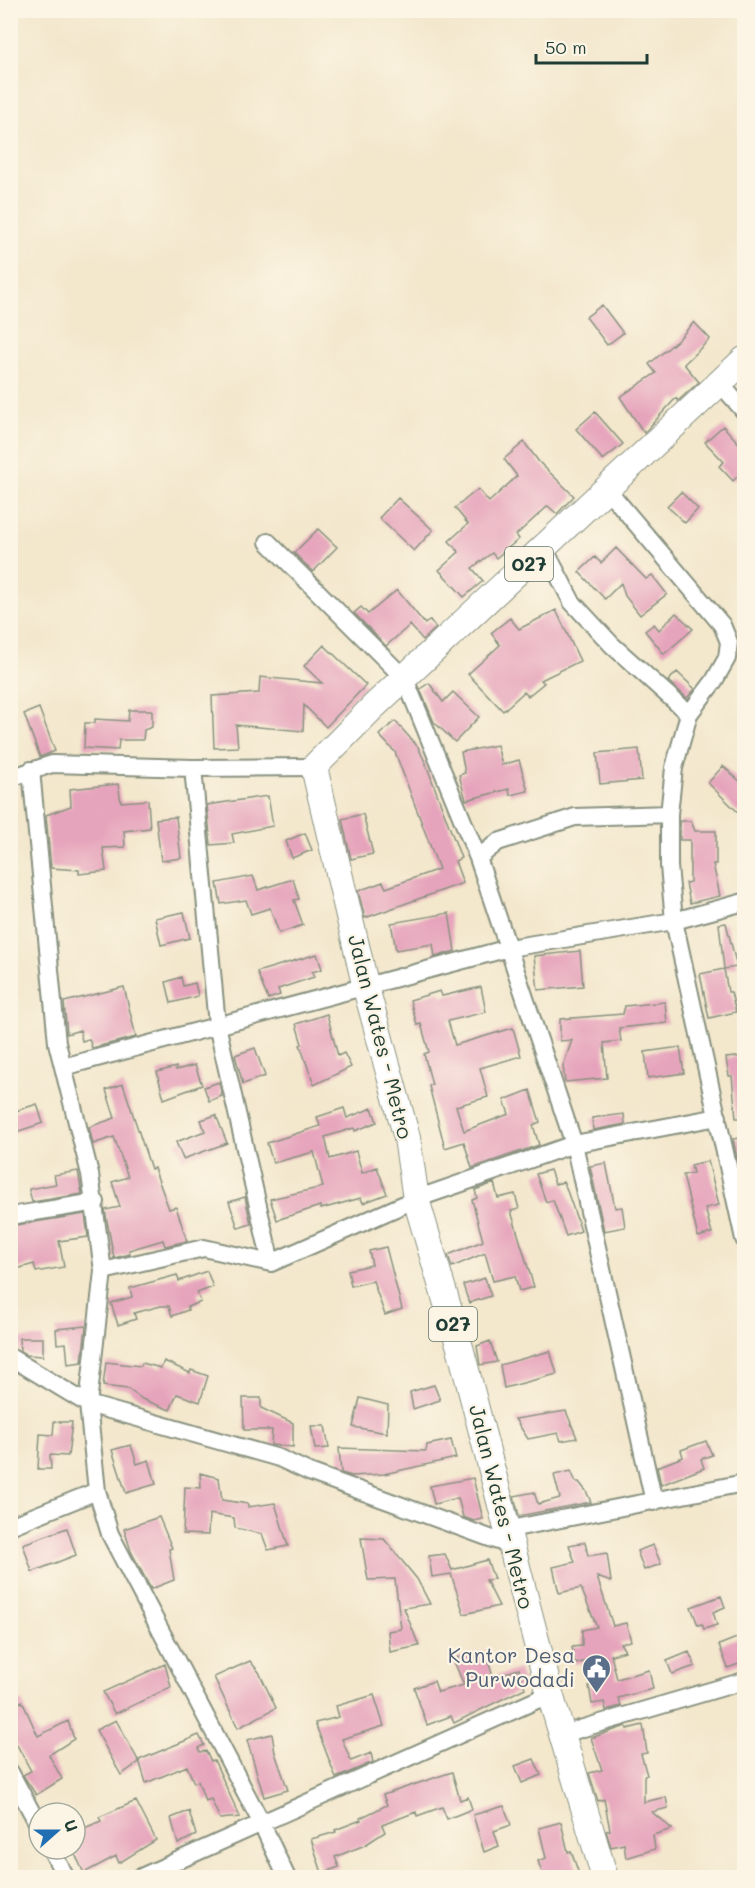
<svg xmlns="http://www.w3.org/2000/svg" width="755" height="1888" viewBox="0 0 755 1888" font-family="Mali,sans-serif">
<rect width="100%" height="100%" fill="#fcf5e5"/>
<filter id="ink" filterUnits="userSpaceOnUse"><feTurbulence type="fractalNoise" baseFrequency=".0167" numOctaves="2"/><feDisplacementMap in="SourceGraphic" scale="12" xChannelSelector="R" yChannelSelector="G"/><feConvolveMatrix kernelMatrix="1 2 1 2 8 2 1 2 1" color-interpolation-filters="sRGB"/></filter>
<filter id="wash" filterUnits="userSpaceOnUse"><feTurbulence type="fractalNoise" baseFrequency=".008" numOctaves="4" result="noise"/><feDisplacementMap in="SourceGraphic" scale="24" xChannelSelector="R" yChannelSelector="G"/><feGaussianBlur stdDeviation="1.35" result="paint"/><feColorMatrix in="noise" values="0 0 0 0 0 0 0 0 0 0 0 0 0 0 0 0 0 1.4 0 .05"/><feComposite in="paint" operator="in"/></filter>
<g filter="url(#wash)">
<rect width="100%" height="100%" fill="#f3e7cc"/>
<g id="blocks">
<path fill="#e6a4bc" d="M602,305L623,333L607,345L586,317Z
M694,322L710,339L684,364L699,382L678,401L676,398L644,433L620,397L656,373L649,364L678,340Z
M595,412L623,444L603,460L576,429Z
M723,426L744,449V470L733,481L719,466L724,462L705,442Z
M524,442L539,462L574,496L557,514L548,506L516,535L519,539L496,558L492,553L472,568L483,581L464,597L439,570L459,552L449,541L468,524L455,508L478,489L489,502L517,476L504,459Z
M681,492L698,509L685,523L667,506Z
M398,498L433,530L414,551L379,518Z
M318,529L337,547L313,572L294,553Z
M616,548L646,579L652,575L667,594L640,615L625,596L621,583L605,599L579,572L595,557L601,563Z
M397,590L425,624L430,620L436,628L423,640L410,625L386,646L354,613L361,607L368,614Z
M556,610L580,661L541,680L544,683L528,696L524,692L503,711L468,674L500,645L491,633L510,618L519,629Z
M676,613L693,629L664,654L645,631L654,624L659,630Z
M324,645L366,685L326,727L304,705L303,731L236,725L238,747L214,748L212,696L259,693L260,677L322,683L304,666Z
M677,672L695,689L687,698L668,681Z
M429,683L443,702L453,692L479,717L455,742L434,722L420,689Z
M39,708L55,751L40,757L24,714Z
M129,710H152V727L144,730L143,740H119L118,750L84,748L85,723H95V719L128,721Z
M395,721L418,747L426,764L461,858L455,861L463,883L365,918L358,891L383,882L386,888L439,869L395,752L379,735Z
M497,745L502,765L519,760L528,791L510,795L509,789L466,800L459,775L465,773L461,752Z
M639,749L642,780L600,784L597,753Z
M723,766L744,785V818L708,783Z
M118,784L121,802L148,800L150,828L124,831L125,847L103,848L106,871L79,874V870L51,868L46,815L71,806L70,789Z
M268,796L273,826L232,834L234,843L211,845L207,805Z
M363,814L373,854L351,859L342,819Z
M176,817L181,858L161,861L156,819Z
M680,821H691L695,831H716V864H713L720,896L690,903L686,883L690,882V840H680Z
M305,833L312,850L292,858L286,841Z
M253,876L258,890L293,879L299,899L294,900L303,925L279,933L270,908L251,914L246,900L221,904L217,883Z
M184,912L190,938L161,945L155,918Z
M449,913L455,951L435,957L433,944L396,950L391,923Z
M726,923L737,967L724,969L719,924Z
M580,951L583,986L538,990L534,956Z
M317,954L322,969L312,972L314,977L278,989L280,995L268,999L257,972Z
M724,969L728,992H731L736,1012L709,1018L700,974Z
M181,977L183,986L195,983L198,996L171,1003L166,982Z
M124,987L136,1037L92,1048L89,1039L82,1041L80,1030L67,1034L64,1002Z
M481,987L486,1012L448,1021L455,1045L513,1028L521,1056L480,1068L488,1097L456,1106L464,1131L509,1114L504,1100L530,1090L540,1122L533,1125L539,1145L472,1168L464,1142L445,1148L429,1086L432,1085L424,1054L429,1052L421,1024L417,1025L410,1000L440,991L442,996Z
M665,1002L667,1023L619,1028L621,1041L604,1043L607,1078L565,1082L563,1066L572,1040L560,1041V1019L623,1014L625,1006Z
M327,1014L338,1056L344,1053L351,1067L314,1085L300,1045L302,1044L296,1024Z
M680,1047L684,1073L648,1078L645,1052Z
M255,1048L265,1076L243,1084L235,1055Z
M744,1056V1118H736L732,1076H729L726,1058Z
M195,1065L202,1085L164,1099L157,1072L176,1067V1070Z
M219,1082L222,1096L209,1101L204,1087Z
M123,1084L151,1169L154,1168L169,1209L176,1207L187,1241L165,1246L163,1240L129,1250L130,1254L114,1258L105,1210L120,1207L112,1182L128,1177L114,1137L93,1144L89,1127L115,1118L106,1090Z
M37,1104L43,1123L10,1134V1113Z
M344,1108L347,1118L372,1108L377,1122L355,1131L354,1128L325,1137L330,1159L356,1151L362,1173L377,1167L387,1194L363,1203L361,1198L321,1209L320,1206L277,1220L270,1199L323,1187L314,1152L273,1163L267,1143L320,1126L317,1117Z
M624,1114L625,1124L593,1130L592,1118Z
M216,1115L227,1143L183,1159L176,1142L205,1131L201,1120Z
M744,1137V1171L740,1172L733,1139Z
M708,1161L719,1205L705,1208L712,1233L698,1237L683,1175L693,1173L691,1165Z
M606,1163L615,1208L622,1207L625,1227L604,1231L590,1166Z
M550,1170L555,1184L564,1182L581,1231L566,1236L553,1200L546,1202L536,1174Z
M78,1171L82,1194L32,1202L29,1189L56,1184L54,1175Z
M494,1183L498,1198L515,1194L519,1209L511,1211L534,1287L519,1291L515,1276L493,1281L485,1253L452,1267L448,1255L483,1241L472,1200L477,1198L475,1190Z
M245,1197L251,1224L238,1228L229,1202Z
M85,1214L88,1237L59,1241L64,1267L36,1272L34,1264L10,1271V1226Z
M386,1247L402,1309L385,1315L373,1281L351,1286L348,1270L372,1265L369,1251Z
M207,1271L213,1287L197,1293L201,1302L187,1307L188,1310L172,1316L169,1306H161L134,1313L136,1319L118,1325L111,1303L132,1297L130,1288L177,1275L179,1281Z
M485,1278L491,1296L469,1303L463,1285Z
M86,1326L82,1362L68,1364L66,1343L57,1344L56,1329Z
M19,1338H43V1356L27,1355L20,1351Z
M490,1341L497,1362L480,1365L477,1346Z
M550,1351L557,1374L504,1388L500,1365Z
M164,1361L190,1373L191,1370L208,1376L200,1402L177,1394L170,1410L142,1399L128,1389L103,1386L106,1362L141,1366L142,1363L161,1368Z
M434,1385L440,1400L413,1409L410,1392Z
M243,1398H261V1408L293,1423V1447L271,1445L272,1430H244Z
M360,1398L388,1405L387,1433L353,1427Z
M566,1411L577,1438L561,1441L558,1433L528,1439L515,1419Z
M54,1422H72L68,1456L50,1455L51,1469H38L40,1434L53,1435Z
M311,1426H325L329,1448L315,1449Z
M451,1440L456,1458L384,1474L352,1476L341,1473L339,1448L426,1451L427,1445Z
M706,1441L712,1455L701,1459L704,1468L661,1485L657,1467L683,1457L681,1450Z
M131,1445L137,1464L149,1460L156,1484L126,1493L112,1450Z
M571,1471L576,1482H579L586,1491L591,1502L519,1516L514,1496L534,1492L538,1504L560,1498L554,1475Z
M200,1473L219,1478L222,1500L248,1504V1507L275,1503L288,1546L268,1550L262,1534L235,1528L234,1518L209,1514L208,1535L183,1534L185,1487L201,1488Z
M473,1478L483,1519L474,1521L463,1517L458,1498L434,1504L430,1486Z
M159,1517L172,1548L169,1549L174,1580L151,1589L131,1551L124,1529Z
M67,1528L76,1555L32,1572L23,1544Z
M361,1538L384,1539L417,1579L430,1604L404,1608L419,1646L390,1652L388,1631L401,1629L395,1579L368,1580Z
M585,1542L588,1556L607,1553L611,1582L597,1577L613,1626L626,1623L631,1641L620,1643L625,1651L611,1655L617,1679L649,1670L653,1689L618,1698L621,1706L606,1710L604,1702L592,1704L589,1686H601L594,1659L575,1664L572,1647L582,1646V1630L597,1627L581,1588L559,1593L553,1567L575,1562L569,1545Z
M653,1545L661,1564L644,1570L637,1551Z
M445,1554L452,1570L487,1560L494,1579L486,1580L499,1606L464,1614L451,1574L432,1577L429,1556Z
M721,1596L725,1607L713,1612L717,1625L704,1629L702,1624L698,1625L691,1607Z
M744,1635V1662L728,1668L719,1645Z
M485,1651L493,1677L519,1669L525,1688L454,1723L451,1716L427,1725L414,1688L434,1681L438,1692L464,1685L453,1659Z
M689,1652L695,1666L672,1674L667,1661Z
M250,1661L259,1672L276,1708L238,1728L214,1677Z
M165,1664L171,1687L115,1714L103,1692Z
M374,1695L384,1726L342,1739L351,1761L371,1753L373,1762L336,1778L315,1723L339,1717L336,1706Z
M22,1701L38,1736L68,1721L74,1739L49,1755L62,1779L36,1795L23,1775L31,1771L10,1732V1708Z
M116,1720L139,1762L121,1775L96,1730Z
M643,1725L647,1753L641,1754L647,1775L644,1776V1802L666,1797L668,1808L652,1812L672,1829L653,1835L655,1849L626,1858L624,1844L611,1847L606,1831L610,1830L604,1799L598,1801L589,1773L602,1770L591,1738L626,1726L627,1729Z
M272,1734L275,1753L288,1790L264,1797L247,1740Z
M199,1735L204,1745L198,1748L200,1752L206,1751L211,1761L214,1760L240,1817L220,1819L211,1799L205,1801L198,1781L194,1783L187,1766L146,1783L139,1760Z
M534,1759L541,1775L522,1783L515,1766Z
M452,1772L460,1800L468,1797L472,1809L447,1819L442,1807L417,1816L416,1812L382,1825L385,1832L365,1845L335,1857L339,1867L322,1873L311,1839L336,1832L335,1830L361,1820L360,1818L387,1805L383,1795Z
M136,1801L156,1840L119,1863L116,1856L84,1873L75,1854V1832L101,1821L99,1817Z
M504,1806L511,1825L494,1831L499,1846L484,1852L473,1815Z
M189,1811L196,1835L178,1844L171,1818Z
M561,1822L568,1852L571,1851L579,1874L565,1878H544L538,1861L546,1858L539,1828Z"/>
</g>
</g>
<g filter="url(#ink)">
<use href="#blocks" fill-opacity="0" stroke="#899280" stroke-width="1.5"/>
<g fill="none" stroke-linecap="round" stroke-linejoin="round">
<defs>
<path id="street" d="M720,383L744,411
M606,488L722,625L729,642L727,658L714,681L689,714L674,768L669,814V866L674,921L744,1239
M268,542L405,679L478,858L574,1144L654,1502
M544,548L572,602L612,645L689,714
M193,768L217,1025L271,1263
M31,770L57,1043L90,1174L103,1271L88,1404L97,1491L110,1534L261,1822L287,1878
M10,778L52,764L193,768L314,767
M478,858L498,842L575,817L669,814
M63,1067L509,948L674,921L744,902
M10,1216L96,1202
M103,1271L204,1248L271,1263L416,1199L574,1144L718,1117
M10,1357L88,1404L279,1458L309,1472L509,1545
M10,1526L97,1491
M505,1530L744,1483
M563,1734L744,1681
M10,1772L39,1826
M51,1849L66,1878
M139,1878L550,1694"/>
<path id="primary" d="M605,1878L550,1694L461,1351L416,1199L407,1138L366,988L314,767L373,707L744,360"/>
</defs>
<use href="#street" stroke="#899280" stroke-width="20"/>
<use href="#primary" stroke="#899280" stroke-width="28"/>
<use href="#street" stroke="#fff" stroke-width="16"/>
<use href="#primary" stroke="#fff" stroke-width="26"/>
</g>
</g>
<defs>
<symbol id="civic-pin" viewBox="-11 -11 22 30"><path d="M0 17L-7.5 6A9.5 9.5 0 1 1 7.5 6Z" fill="#5c6f8a" stroke="#fcf5e5"/><path d="M-.6-6.5H3V-4.5H.6V-3L4-1V1h2V6H-6V1h2V-1L-.6-3ZM-1.2 2.5V6h2.4V2.5Z" fill="#fff"/></symbol>
</defs>
<g fill-rule="evenodd">
<use href="#civic-pin" x="580" y="1652" width="33" height="45"/>
</g>
<g text-anchor="middle" stroke-width="4.5" stroke-linejoin="round" paint-order="stroke">
<g fill="#fcf5e5" stroke="#617469" stroke-width="1.5">
<rect x="505" y="547" width="48" height="34" rx="4.5"/>
<rect x="429" y="1307" width="48" height="34" rx="4.5"/>
</g>
<g font-size="20" font-weight="bold" fill="#1f3d34">
<text x="529" y="571">027</text>
<text x="453" y="1331">027</text>
</g>
<g font-size="21" fill="#1f3d34" stroke="#fcf5e5">
<text transform="translate(380 1037) rotate(76)" y="7">Jalan Wates - Metro</text>
<text transform="translate(501 1507) rotate(76)" y="7">Jalan Wates - Metro</text>
</g>
<g font-size="21" fill="#4e5e75" stroke="#fcf5e5" text-anchor="end">
<text x="575" y="1663">Kantor Desa<tspan x="575" dy="24">Purwodadi</tspan></text>
</g>
</g>
<rect width="755" height="1888" fill="none" stroke="#fcf5e5" stroke-width="36"/>
<g transform="translate(57 1831) rotate(69)"><circle r="28" fill="#fcf5e5" stroke="#a4ab9e" stroke-width="1.5"/>
<path d="M0-4.5L10 22L0 15L-10 22Z" fill="#1f6fb2"/>
<text y="-9" font-size="16" font-weight="bold" text-anchor="middle" fill="#1f3d34">U</text>
</g>
<path d="M536 54v9h111v-9" fill="none" stroke="#1f3d34" stroke-width="3"/>
<text x="545" y="54" font-size="18" fill="#1f3d34" stroke="#fcf5e5" stroke-width="4.5" paint-order="stroke">50 m</text>
</svg>
